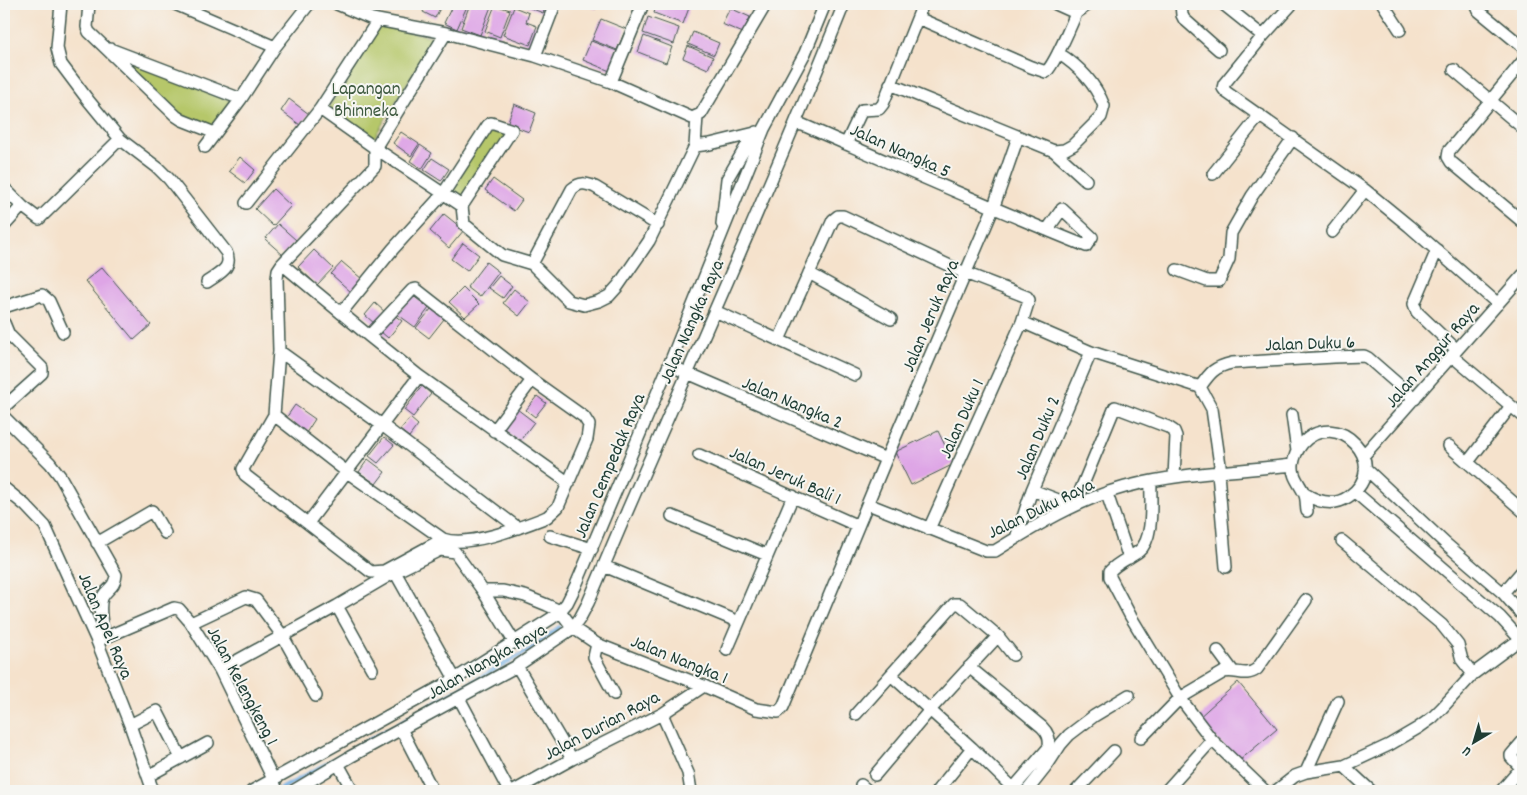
<svg xmlns="http://www.w3.org/2000/svg" width="1527" height="795" viewBox="0 0 1527 795" font-family="Dekko,sans-serif">
<rect width="100%" height="100%" fill="#f6f6f2"/>
<filter id="ink" filterUnits="userSpaceOnUse"><feTurbulence type="fractalNoise" baseFrequency=".02" numOctaves="2"/><feDisplacementMap in="SourceGraphic" scale="10" xChannelSelector="R" yChannelSelector="G"/><feConvolveMatrix kernelMatrix="1 2 1 2 8 2 1 2 1" color-interpolation-filters="sRGB"/></filter>
<filter id="wash" filterUnits="userSpaceOnUse"><feTurbulence type="fractalNoise" baseFrequency=".0096" numOctaves="4" result="noise"/><feDisplacementMap in="SourceGraphic" scale="20" xChannelSelector="R" yChannelSelector="G"/><feGaussianBlur stdDeviation="1.12" result="paint"/><feColorMatrix in="noise" values="0 0 0 0 0 0 0 0 0 0 0 0 0 0 0 0 0 1.4 0 .05"/><feComposite in="paint" operator="in"/></filter>
<g filter="url(#wash)">
<rect width="100%" height="100%" fill="#f5e2cc"/>
<path fill="#b6c76a" stroke="#6a824f" d="M379,26L435,37L373,140L328,108Z
M115,54L234,102L212,129L179,114Z
M491,123L512,130L462,206L442,196Z"/>
<g fill="none" stroke-linecap="round" stroke-linejoin="round">
<path stroke="#72b1e5" stroke-width="4" d="M353,749L531,649L559,627
M279,790L347,752"/>
</g>
<g id="blocks">
<path fill="#dea5e6" d="M426,4H442L435,18L423,12Z
M453,4H468L457,29L444,23Z
M470,4H492L480,35L461,28Z
M520,4H547L543,13Z
M582,4H597L596,9Z
M657,4H677L689,8L683,24L654,13Z
M495,5L510,10L500,37L485,31Z
M514,7L529,13L526,22L537,26L530,45L503,35Z
M730,8L750,17L743,33L722,24Z
M648,17L679,28L674,44L643,33Z
M601,19L626,29L617,50L592,40Z
M693,32L719,43L714,55L688,44Z
M644,36L672,47L666,63L638,52Z
M591,41L617,51L610,71L583,60Z
M688,46L713,57L708,69L683,58Z
M289,99L309,114L300,125L281,111Z
M514,104L536,113L529,132L507,124Z
M401,132L419,144L411,156L393,143Z
M420,145L432,153L422,169L410,161Z
M240,157L255,170L245,183L229,171Z
M432,158L449,169L441,181L424,170Z
M493,179L522,200L514,211L485,190Z
M273,189L291,206L273,226L255,209Z
M444,214L464,230L449,248L430,231Z
M278,224L296,240L283,255L265,239Z
M463,243L479,255L467,271L451,259Z
M314,250L333,268L317,285L298,267Z
M342,262L362,279L351,292L331,274Z
M486,262L499,272L480,297L467,287Z
M102,267L151,325L134,340L85,281Z
M499,276L512,286L503,298L489,288Z
M463,288L479,304L465,317L449,302Z
M514,289L530,302L519,316L503,303Z
M412,295L429,308L415,327L397,314Z
M375,303L386,313L376,325L365,315Z
M431,309L444,319L429,338L416,328Z
M393,314L402,321L388,338L380,331Z
M422,386L431,394L413,417L404,410Z
M537,396L546,403L535,417L526,410Z
M295,405L315,419L306,433L286,418Z
M517,409L534,422L519,442L501,428Z
M410,418L418,425L409,437L400,430Z
M938,431L954,464L911,485L895,452Z
M384,437L394,445L378,463L369,456Z
M368,459L385,472L376,484L359,472Z
M1238,682L1277,729L1239,761L1197,719Z"/>
</g>
</g>
<g filter="url(#ink)">
<use href="#blocks" fill-opacity="0" stroke="#3f564b" stroke-width="1"/>
<g fill="none" stroke-linecap="round" stroke-linejoin="round">
<defs>
<path id="street" d="M61,4L57,48L61,64L88,100L120,139L158,168L169,179L226,252C234,268 218,274 207,282
M89,4L87,27L89,32L176,116L182,120L215,133
M175,4L275,47
M337,4L372,19L446,33L535,56L611,82L692,118L701,114L766,4
M1056,4L1076,13L1089,4
M1181,4L1182,15L1184,19L1219,50
M1223,4L1263,36
M1292,4L1263,36L1224,84L1223,88L1226,92L1365,190L1409,226L1498,304
M1383,4L1400,30
M1476,4L1479,11L1523,47
M918,18L1031,67L1046,72C1056,63 1074,18 1080,4
M110,49L241,99
M535,56L555,4
M1523,61L1449,151L1448,157L1451,162L1523,222
M1454,70L1523,128
M611,82L643,4
M890,84L1054,151L1064,150L1073,145L1101,117L1104,106C1095,83 1079,66 1058,53
M320,109L375,148L462,206
M795,124L803,125C897,166 991,208 1086,246L1092,237L1062,209L1047,230
M846,144L862,110L879,109L883,104L923,4
M695,146L697,116
M205,147L241,99L275,47L309,4
M1054,151L1086,180
M1213,174L1260,115
M4,188L22,206L4,226
M246,203L320,109L378,20
M22,206L39,219L120,139
M462,206L464,224L502,255L532,264L569,301L584,305L599,301L609,296L618,286L649,241L695,146L710,144L755,133
M722,224L727,179L751,138L756,132
M1332,232L1365,190
M1437,250L1414,304L1417,312L1457,350
M282,264L369,336L419,376L569,483
M532,264L572,189C580,182 585,183 595,187L658,225
M1177,270L1207,281H1219L1229,259L1231,233L1252,196L1293,138
M809,273L891,319
M4,307L42,295L49,301L63,332
M715,311L855,375
M341,313L393,249L443,194L488,125L491,123L512,130L462,206
M1022,322L1091,352L1200,387L1212,409L1220,465L1218,473L1226,567
M4,323L9,335L42,368V373L4,407
M779,340L833,220L838,216H843L965,273L1027,297L1029,300L1022,322L929,529
M279,351L382,425L518,528
M1452,356L1523,416
M669,365L886,459
M1200,387C1210,373 1214,367 1232,363L1334,357L1364,356L1368,358L1415,399
M274,415L347,472L443,539C469,548 521,527 547,517L558,507L587,439L589,425L584,417L532,380L416,289L412,290L369,336
M1292,415L1297,451
M4,417L50,463L60,476L116,575C115,588 106,589 102,598C98,609 103,627 104,638
M494,431L532,380
M1449,446L1523,511
M699,455L858,526
M1363,456L1523,275
M1468,462L1511,406
M1365,468L1446,544L1503,593L1523,616
M1151,482C1150,500 1155,538 1139,551C1130,558 1118,562 1110,571V577L1131,617L1180,698L1212,740L1265,791
M4,488L25,505L45,526L97,641L130,725L153,791
M1032,490L1074,506L1115,407L1168,427L1174,431L1176,436L1174,477
M1355,492L1500,617L1520,639
M1107,494L1129,558
M1305,494C1318,502 1333,507 1348,497C1395,465 1336,405 1302,444C1297,450 1294,457 1293,465C1292,476 1299,483 1304,493C1307,498 1306,506 1307,511
M868,504L986,551H995C1035,526 1080,499 1125,487C1178,473 1239,471 1293,465
M672,516L767,555
M308,523L419,376
M550,536L592,549
M1016,538L1032,490L1091,352
M443,539L384,571L371,572L245,475L243,469L274,415L279,351L277,279L278,270L282,264L375,166V148L446,33
M1342,541L1442,625L1458,645L1462,660L1473,674
M97,543L152,511L165,533
M604,566L739,622
M395,572L455,679
M483,591H503L525,596L547,605L560,611L573,628L597,644L704,686L756,709L778,712L783,707L886,459L993,209L1018,137
M1503,593L1523,570
M337,606L372,669
M191,623L246,597L256,600L282,635L316,696
M998,636L1013,655
M97,641L174,608L179,609L191,623L220,670L273,779L277,791
M597,644L594,657L614,694
M727,650L793,496
M1218,651L1232,670
M517,666L572,759
M969,667L1042,727C1048,733 1050,738 1049,747L1011,791
M220,670L337,606L395,572L440,550L455,552L483,591L515,643
M891,675L972,748L1016,791
M459,698L509,791
M662,714L688,773L691,791
M856,714L954,604H960L998,636L930,710L875,775
M130,725L157,711L181,758
M401,729L433,791
M1141,738L1180,698L1224,672C1237,669 1245,678 1257,669L1306,600
M1523,741L1511,755V757L1523,770
M338,764L353,791
M1344,766L1371,791
M1306,772L1338,701
M148,776L208,743
M861,785L868,791
M252,791L455,679L552,618L560,611L567,603L576,585L669,365L764,129L805,53L825,4
M293,791L350,757L517,666L573,628L580,618L588,603L619,530C695,355 773,181 844,4
M514,791L572,759L662,714L704,686
M937,791L972,748
M1027,791L1046,767L1061,744L1069,735L1094,716L1129,695
M1076,791L1114,751
M1166,791L1212,740
M1276,791L1295,776L1306,772L1344,766L1389,745L1418,728L1432,718L1442,708L1473,674L1523,637
M1501,791L1521,768"/>
</defs>
<use href="#street" stroke="#3f564b" stroke-width="14"/>
<use href="#street" stroke="#fff" stroke-width="11"/>
</g>
</g>
<g text-anchor="middle" stroke-width="4" stroke-linejoin="round" paint-order="stroke">
<g font-size="19" fill="#3d593f" stroke="#f6f6f2">
<text x="366" y="94">Lapangan<tspan x="366" dy="22">Bhinneka</tspan></text>
</g>
<g font-size="19" fill="#1f3d34" stroke="#f6f6f2">
<text transform="translate(901 149) rotate(24)" y="7">Jalan Nangka 5</text>
<text transform="translate(929 315) rotate(-67)" y="7">Jalan Jeruk Raya</text>
<text transform="translate(690 321) rotate(-66)" y="7">Jalan Nangka Raya</text>
<text transform="translate(1310 342) rotate(-2)" y="7">Jalan Duku 6</text>
<text transform="translate(1431 354) rotate(-49)" y="7">Jalan Anggur Raya</text>
<text transform="translate(793 401) rotate(23)" y="7">Jalan Nangka 2</text>
<text transform="translate(960 418) rotate(-66)" y="7">Jalan Duku 1</text>
<text transform="translate(1036 437) rotate(-67)" y="7">Jalan Duku 2</text>
<text transform="translate(608 465) rotate(-67)" y="7">Jalan Cempedak Raya</text>
<text transform="translate(786 474) rotate(24)" y="7">Jalan Jeruk Bali 1</text>
<text transform="translate(1040 507) rotate(-26)" y="7">Jalan Duku Raya</text>
<text transform="translate(107 625) rotate(67)" y="7">Jalan Apel Raya</text>
<text transform="translate(680 658) rotate(22)" y="7">Jalan Nangka 1</text>
<text transform="translate(486 660) rotate(-30)" y="7">Jalan Nangka Raya</text>
<text transform="translate(244 685) rotate(62)" y="7">Jalan Kelengkeng 1</text>
<text transform="translate(601 724) rotate(-28)" y="7">Jalan Durian Raya</text>
</g>
</g>
<rect width="1527" height="795" fill="none" stroke="#f6f6f2" stroke-width="20"/>
<g transform="translate(1474 742) rotate(218)" stroke="#f6f6f2" stroke-width="4" paint-order="stroke">
<path d="M0-4L9 19L0 12L-9 19Z" fill="#1f3d34"/>
<text y="-8" font-size="14" font-weight="bold" text-anchor="middle" fill="#1f3d34">U</text>
</g>
</svg>
